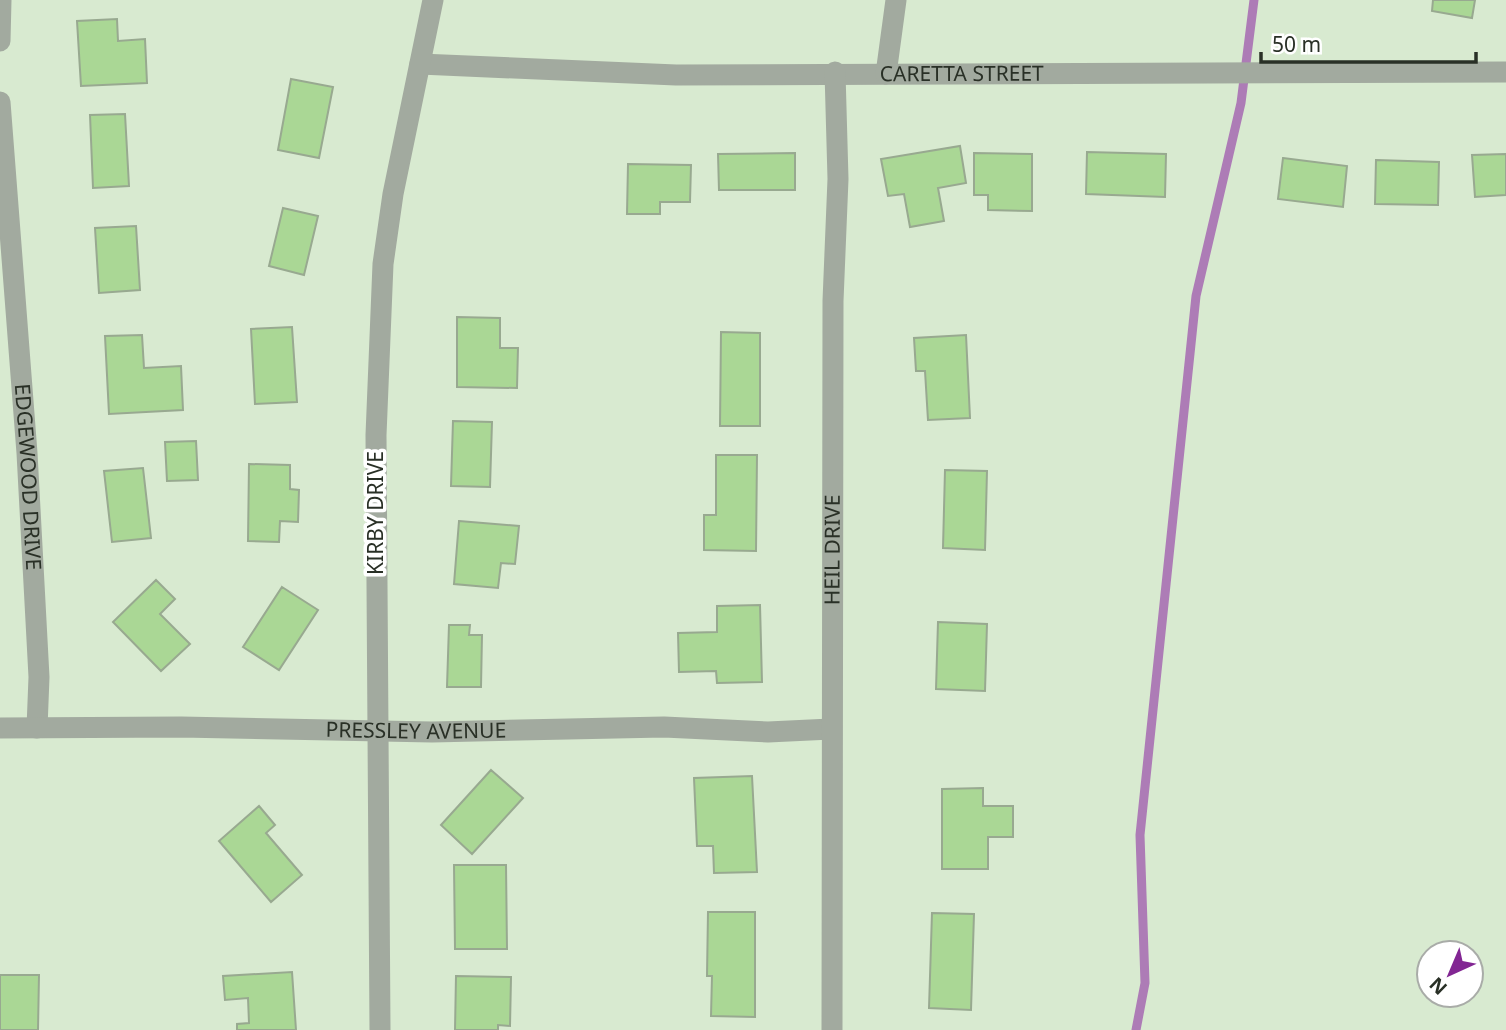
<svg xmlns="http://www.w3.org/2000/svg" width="1506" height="1030" viewBox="0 0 1506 1030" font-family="'Noto Sans',sans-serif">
<rect width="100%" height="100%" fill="#d8ead0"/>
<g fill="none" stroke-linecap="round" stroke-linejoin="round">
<path stroke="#ad7cb6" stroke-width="9" d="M1136,1030L1145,983L1140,835L1196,296L1241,103L1254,0"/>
</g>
<path fill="#aad795" stroke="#98a990" stroke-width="2" d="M1433,0H1475L1472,18L1432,11Z
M117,19L118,41L145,39L147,83L81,86L77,21Z
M291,79L333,87L319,158L278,150Z
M125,114L129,186L93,188L90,115Z
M960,146L966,183L938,188L944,221L910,227L904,194L888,196L881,159Z
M1087,152L1166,154L1165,197L1086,194Z
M795,153V190H719L718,154Z
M974,153L1032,154V211L988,210V195H974Z
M1506,154V195L1475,197L1472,155Z
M1283,158L1347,166L1343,207L1278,199Z
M1376,160L1439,162L1438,205L1375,204Z
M628,164L691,165L690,202H660V214H627Z
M283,208L318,216L304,275L269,266Z
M136,226L140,290L99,293L95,228Z
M457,317L500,318V348H518L517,388L457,387Z
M292,327L297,402L255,404L251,329Z
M721,332L760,333V426H720Z
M142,335L144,368L181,366L183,410L109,414L105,336Z
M966,335L970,418L928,420L925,371H916L914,338Z
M453,421L492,422L490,487L451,486Z
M196,441L198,480L167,481L165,442Z
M716,455H757L756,551L704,550V515H716Z
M249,464L290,465V489L299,490L298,522L280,521L279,542L248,541Z
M143,468L151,538L112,542L104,471Z
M945,470L987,471L985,550L943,548Z
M459,521L519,526L515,564L501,563L498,588L454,584Z
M156,580L175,599L160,614L190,644L161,671L113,622Z
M282,587L318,610L279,670L243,647Z
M760,605L762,682L717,683L716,671L679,672L678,633L717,632V606Z
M938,622L987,624L985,691L936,689Z
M449,625H470L469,635H482L481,687H447Z
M491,770L523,798L472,854L441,825Z
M752,776L757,872L714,873L713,846H697L694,778Z
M983,788V806H1013V837H988V869H942V789Z
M259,806L275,825L266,833L302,875L271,902L219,841Z
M454,865H506L507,949H455Z
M708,912H755V1017L711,1016L712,976H707Z
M932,913L974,914L971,1010L929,1008Z
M292,972L296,1030H237V1024L249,1023L248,998L225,1000L223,976Z
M0,975H39L38,1030H0Z
M456,976L511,977L510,1026L498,1025V1030H455Z"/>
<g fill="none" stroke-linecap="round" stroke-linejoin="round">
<g stroke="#a2aa9f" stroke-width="21">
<path d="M0,41L1,0"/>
<path id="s1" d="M420,64L676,75L1506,72"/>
<path d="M886,74L896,0"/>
<path id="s2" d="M0,102L27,453L39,677L37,728"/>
<path id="s3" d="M0,728L181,727L432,732L664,727L768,732L831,729"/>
<path d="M380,1030L376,435L383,264L393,194L433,0"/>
<path id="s4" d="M832,1030L833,301L838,179L835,72"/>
</g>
</g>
<g text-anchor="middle" stroke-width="7" stroke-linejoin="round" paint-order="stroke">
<g font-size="21" fill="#293026" stroke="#fff">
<text dy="7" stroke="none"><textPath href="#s1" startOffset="542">CARETTA STREET</textPath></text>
<text dy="7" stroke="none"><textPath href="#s2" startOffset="376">EDGEWOOD DRIVE</textPath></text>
<text transform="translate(376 513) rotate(-90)" y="7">KIRBY DRIVE</text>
<text dy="7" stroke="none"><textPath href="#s4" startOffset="480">HEIL DRIVE</textPath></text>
<text dy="7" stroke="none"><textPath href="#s3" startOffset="416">PRESSLEY AVENUE</textPath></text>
</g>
</g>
<g transform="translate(1450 974) rotate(224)"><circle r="33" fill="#ffffff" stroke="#a9aca8" stroke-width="2"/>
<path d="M0-5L12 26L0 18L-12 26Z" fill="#822693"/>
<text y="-10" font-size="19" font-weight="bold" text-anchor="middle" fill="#293026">N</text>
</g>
<path d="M1261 52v10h215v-10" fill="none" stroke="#293026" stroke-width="3.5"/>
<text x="1272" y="52" font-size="21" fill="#293026" stroke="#ffffff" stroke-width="5" paint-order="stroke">50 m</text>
</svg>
